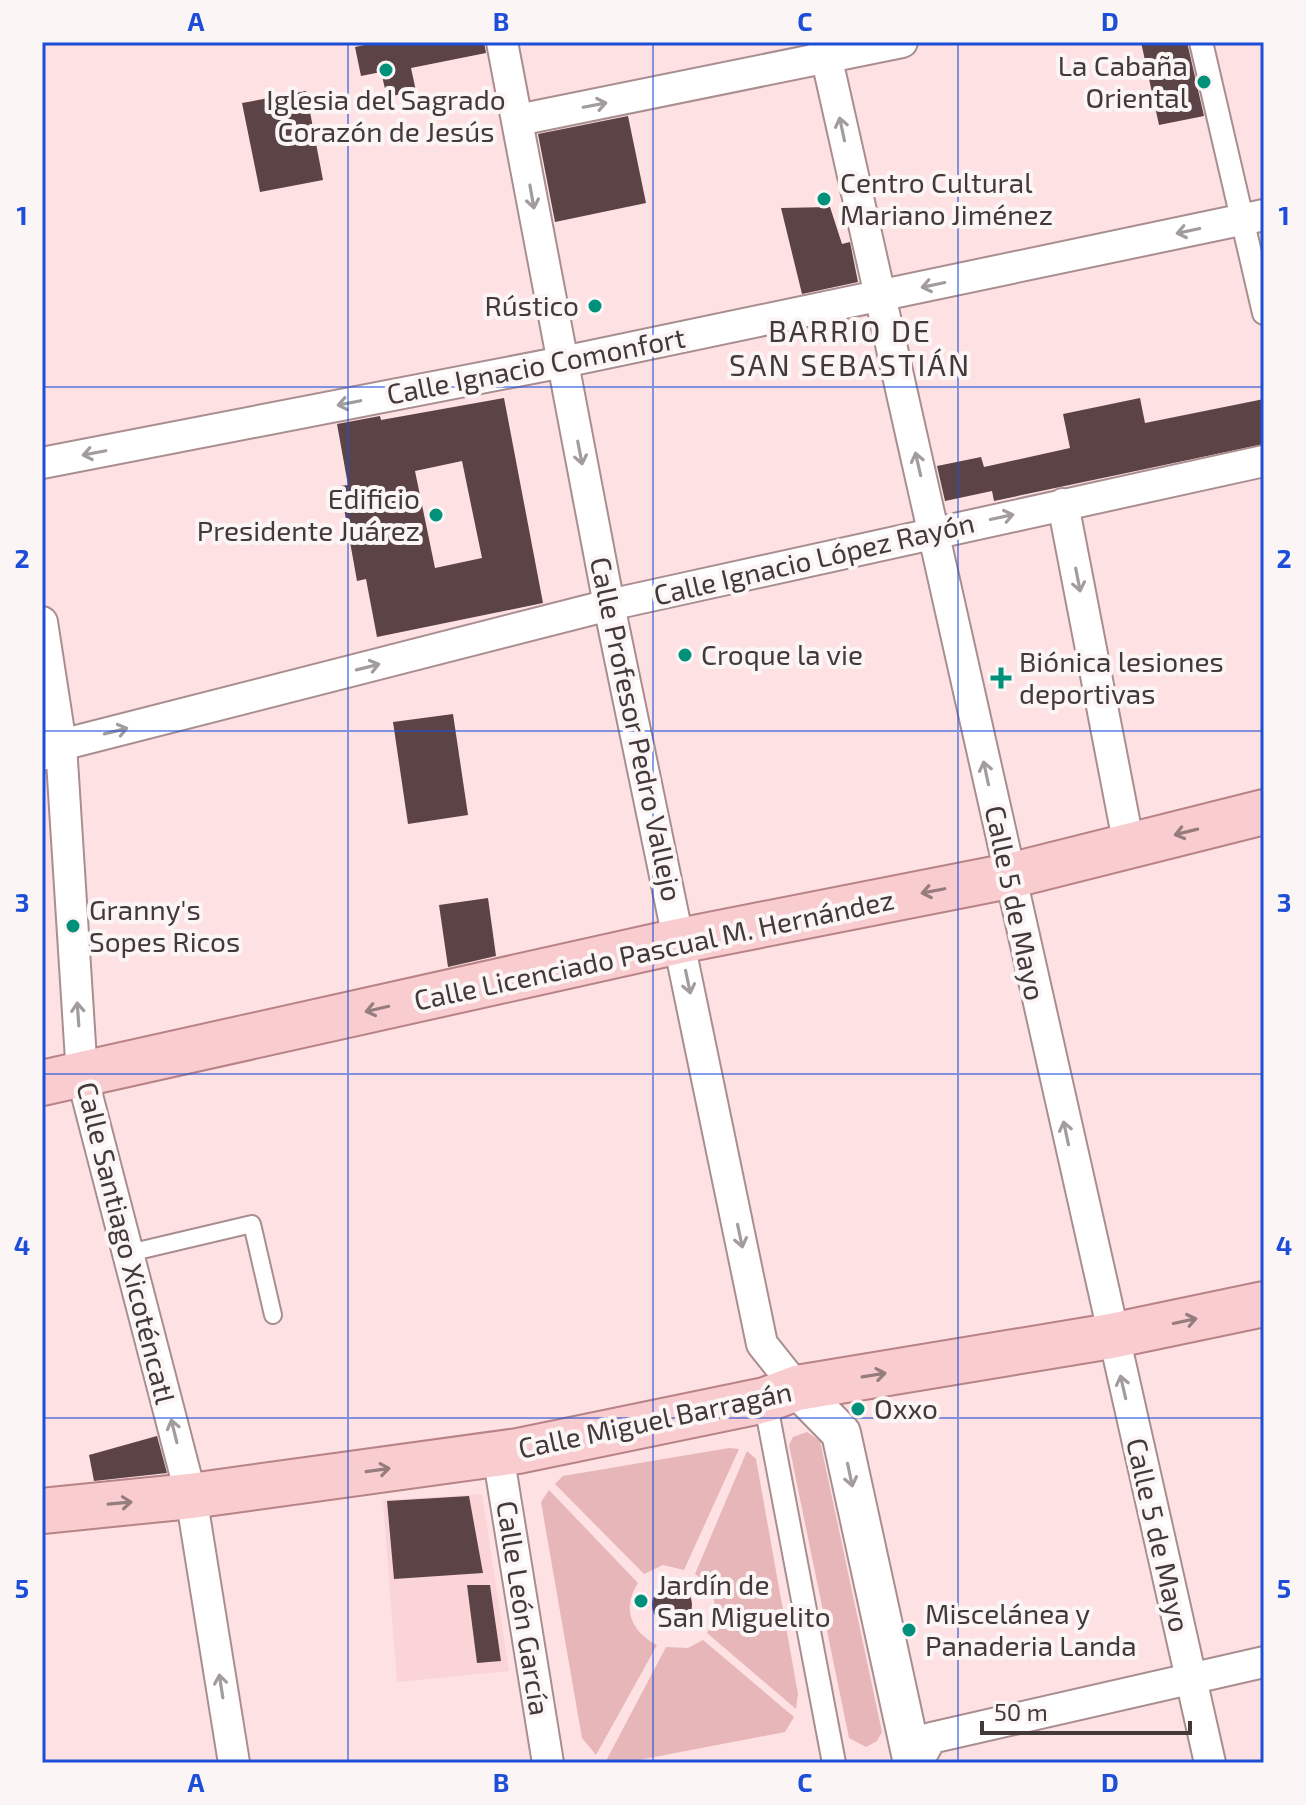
<svg xmlns="http://www.w3.org/2000/svg" width="1306" height="1805" viewBox="0 0 1306 1805" font-family="'Exo 2',sans-serif">
<rect width="100%" height="100%" fill="#fee1e3"/>
<path fill="#fad4d6" d="M482,1494L509,1671L397,1682L383,1500Z"/>
<path fill="#e6b6b9" d="M807,1432L820,1441L882,1732L877,1741L866,1747L849,1738L789,1445L793,1437Z
M729,1448L739,1449L684,1570L663,1565L644,1574L555,1484L563,1476Z
M747,1451L756,1459L798,1694L796,1709L707,1633C720,1610 717,1589 695,1574Z
M549,1490L638,1583C622,1608 630,1631 657,1645L596,1755L582,1738L541,1502Z
M703,1640L794,1717L785,1732L623,1763L606,1761L666,1647L688,1648Z"/>
<path fill="#5c4446" fill-rule="evenodd" d="M379,42H484L486,53L411,68L416,91L387,97L381,72L361,76L355,47Z
M1141,42H1187L1204,116L1159,125Z
M306,91L323,180L260,192L242,103Z
M628,116L646,203L555,222L538,134Z
M830,207L842,244L850,242L858,282L802,294L781,208Z
M504,398L543,603L377,637L366,579L357,581L340,486L348,485L337,424L380,416L381,420ZM462,461L482,558L435,568L415,471Z
M1140,398L1145,423L1264,399V444L994,501L992,491L945,501L937,466L981,457L984,467L1070,448L1063,414Z
M453,714L468,815L408,824L393,722Z
M488,898L496,956L448,967L439,905Z
M157,1436L167,1473L94,1481L89,1455Z
M469,1496L483,1573L394,1579L387,1501Z
M652 1605a20 20 0 1 1 40 0a20 20 0 1 1-40 0Z
M467,1585H490L501,1661L477,1663Z"/>
<g fill="none" stroke-linecap="round" stroke-linejoin="round">
<defs>
<path id="service" d="M129,1253L252,1224L273,1315"/>
<path id="pedestrian" d="M1201,42L1264,313
M765,1400L834,1763"/>
<path id="minor" d="M502,42L609,605L762,1344L797,1388
M823,42L1210,1763
M518,120L902,42
M42,463L563,362L1264,215
M1063,504L1129,846
M42,622L61,745L82,1076L191,1496L234,1763
M42,755L61,745L609,605L1264,461
M498,1454L548,1763
M917,1763L931,1738L1264,1662"/>
<path id="tertiary" d="M797,1388L841,1433L913,1763"/>
<path id="primary" d="M42,1083L679,941L1009,876L1264,812
M42,1511L191,1496L518,1451L765,1400L797,1388L1111,1336L1264,1304"/>
</defs>
<use href="#service" stroke="#a98e90" stroke-width="20"/>
<use href="#pedestrian" stroke="#a98e90" stroke-width="26"/>
<use href="#minor" stroke="#a98e90" stroke-width="34"/>
<use href="#tertiary" stroke="#a98e90" stroke-width="42"/>
<use href="#primary" stroke="#b78387" stroke-width="48"/>
<use href="#service" stroke="#fff" stroke-width="16"/>
<use href="#pedestrian" stroke="#fff" stroke-width="22"/>
<use href="#minor" stroke="#fff" stroke-width="30"/>
<use href="#tertiary" stroke="#fff" stroke-width="38"/>
<use href="#primary" stroke="#f9cdd0" stroke-width="44"/>
</g>
<defs><path id="oneway-shaft" d="M-6 0H5M1.5-3L5.5 0L1.5 3" fill="none" stroke-width="1.6" stroke-linecap="round" stroke-linejoin="round" transform="scale(2)"/></defs>
<g stroke="#a29c9c">
<use href="#oneway-shaft" transform="translate(595 105) rotate(-11)"/>
<use href="#oneway-shaft" transform="translate(842 129) rotate(-102)"/>
<use href="#oneway-shaft" transform="translate(532 197) rotate(80)"/>
<use href="#oneway-shaft" transform="translate(1188 231) rotate(168)"/>
<use href="#oneway-shaft" transform="translate(933 285) rotate(168)"/>
<use href="#oneway-shaft" transform="translate(349 403) rotate(169)"/>
<use href="#oneway-shaft" transform="translate(94 453) rotate(169)"/>
<use href="#oneway-shaft" transform="translate(580 453) rotate(79)"/>
<use href="#oneway-shaft" transform="translate(918 464) rotate(-103)"/>
<use href="#oneway-shaft" transform="translate(1002 517) rotate(-12)"/>
<use href="#oneway-shaft" transform="translate(1078 580) rotate(79)"/>
<use href="#oneway-shaft" transform="translate(368 667) rotate(-14)"/>
<use href="#oneway-shaft" transform="translate(116 731) rotate(-14)"/>
<use href="#oneway-shaft" transform="translate(986 773) rotate(-102)"/>
<use href="#oneway-shaft" transform="translate(688 982) rotate(78)"/>
<use href="#oneway-shaft" transform="translate(78 1014) rotate(-94)"/>
<use href="#oneway-shaft" transform="translate(1066 1133) rotate(-102)"/>
<use href="#oneway-shaft" transform="translate(740 1236) rotate(78)"/>
<use href="#oneway-shaft" transform="translate(1123 1387) rotate(-103)"/>
<use href="#oneway-shaft" transform="translate(174 1431) rotate(-104)"/>
<use href="#oneway-shaft" transform="translate(850 1475) rotate(78)"/>
<use href="#oneway-shaft" transform="translate(221 1686) rotate(-99)"/>
</g>
<g stroke="#957c7d">
<use href="#oneway-shaft" transform="translate(1186 832) rotate(166)"/>
<use href="#oneway-shaft" transform="translate(933 891) rotate(169)"/>
<use href="#oneway-shaft" transform="translate(377 1009) rotate(167)"/>
<use href="#oneway-shaft" transform="translate(1185 1321) rotate(-12)"/>
<use href="#oneway-shaft" transform="translate(874 1375) rotate(-9)"/>
<use href="#oneway-shaft" transform="translate(378 1470) rotate(-8)"/>
<use href="#oneway-shaft" transform="translate(120 1503) rotate(-5)"/>
</g>
<path fill="none" stroke="#1d4ed8" stroke-width="2" stroke-opacity="0.55" d="M348,42V1763M653,42V1763M958,42V1763M42,387H1264M42,731H1264M42,1074H1264M42,1418H1264"/>
<g fill="#01907a" stroke="#fbf5f5" stroke-width="3">
<circle cx="386" cy="70" r="8"/>
<circle cx="1204" cy="82" r="8"/>
<circle cx="824" cy="199" r="8"/>
<circle cx="595" cy="306" r="8"/>
<circle cx="436" cy="515" r="8"/>
<circle cx="685" cy="655" r="8"/>
<path d="M997 666h8v8h8v8h-8v8h-8v-8h-8v-8h8z"/>
<circle cx="73" cy="926" r="8"/>
<circle cx="858" cy="1409" r="8"/>
<circle cx="641" cy="1601" r="8"/>
<circle cx="909" cy="1630" r="8"/>
</g>
<g text-anchor="middle" stroke-width="8" stroke-linejoin="round" paint-order="stroke">
<g font-size="28" fill="#443939" stroke="#fbf5f5" text-anchor="start">
<text x="1188" y="76" text-anchor="end">La Cabaña<tspan x="1188" dy="32">Oriental</tspan></text>
<text x="386" y="110" text-anchor="middle">Iglesia del Sagrado<tspan x="386" dy="32">Corazón de Jesús</tspan></text>
<text x="840" y="193">Centro Cultural<tspan x="840" dy="32">Mariano Jiménez</tspan></text>
<text x="579" y="316" text-anchor="end">Rústico</text>
<text x="420" y="509" text-anchor="end">Edificio<tspan x="420" dy="32">Presidente Juárez</tspan></text>
<text x="701" y="665">Croque la vie</text>
<text x="1019" y="672">Biónica lesiones<tspan x="1019" dy="32">deportivas</tspan></text>
<text x="89" y="920">Granny's<tspan x="89" dy="32">Sopes Ricos</tspan></text>
<text x="874" y="1419">Oxxo</text>
<text x="657" y="1595">Jardín de<tspan x="657" dy="32">San Miguelito</tspan></text>
<text x="925" y="1624">Miscelánea y<tspan x="925" dy="32">Panaderia Landa</tspan></text>
</g>
<g font-size="28" fill="#443939" stroke="#fbf5f5">
<text transform="translate(536 366) rotate(-11)" y="10">Calle Ignacio Comonfort</text>
<text transform="translate(814 559) rotate(-13)" y="10">Calle Ignacio López Rayón</text>
<text transform="translate(636 729) rotate(78)" y="10">Calle Profesor Pedro Vallejo</text>
<text transform="translate(1015 903) rotate(78)" y="10">Calle 5 de Mayo</text>
<text transform="translate(654 950) rotate(-12)" y="10">Calle Licenciado Pascual M. Hernández</text>
<text transform="translate(126 1243) rotate(76)" y="10">Calle Santiago Xicoténcatl</text>
<text transform="translate(655 1420) rotate(-12)" y="10">Calle Miguel Barragán</text>
<text transform="translate(1158 1535) rotate(77)" y="10">Calle 5 de Mayo</text>
<text transform="translate(523 1608) rotate(81)" y="10">Calle León García</text>
</g>
<g font-size="30" letter-spacing="2" fill="#443939" stroke="#fbf5f5">
<text x="850" y="342">BARRIO DE<tspan x="850" dy="34">SAN SEBASTIÁN</tspan></text>
</g>
</g>
<rect width="1306" height="1805" fill="none" stroke="#fbf5f5" stroke-width="88"/>
<path d="M982 1721v12h208v-12" fill="none" stroke="#443939" stroke-width="4"/>
<text x="994" y="1721" font-size="24" fill="#443939" stroke="#fbf5f5" stroke-width="6" paint-order="stroke">50 m</text>
<rect x="44" y="44" width="1218" height="1717" fill="none" stroke="#1d4ed8" stroke-width="3"/>
<g font-size="26" text-anchor="middle" font-weight="bold" fill="#1d4ed8">
<text x="196" y="31">A</text>
<text x="501" y="31">B</text>
<text x="805" y="31">C</text>
<text x="1110" y="31">D</text>
<text x="22" y="225">1</text>
<text x="1284" y="225">1</text>
<text x="22" y="568">2</text>
<text x="1284" y="568">2</text>
<text x="22" y="912">3</text>
<text x="1284" y="912">3</text>
<text x="22" y="1255">4</text>
<text x="1284" y="1255">4</text>
<text x="22" y="1598">5</text>
<text x="1284" y="1598">5</text>
<text x="196" y="1792">A</text>
<text x="501" y="1792">B</text>
<text x="805" y="1792">C</text>
<text x="1110" y="1792">D</text>
</g>
</svg>
